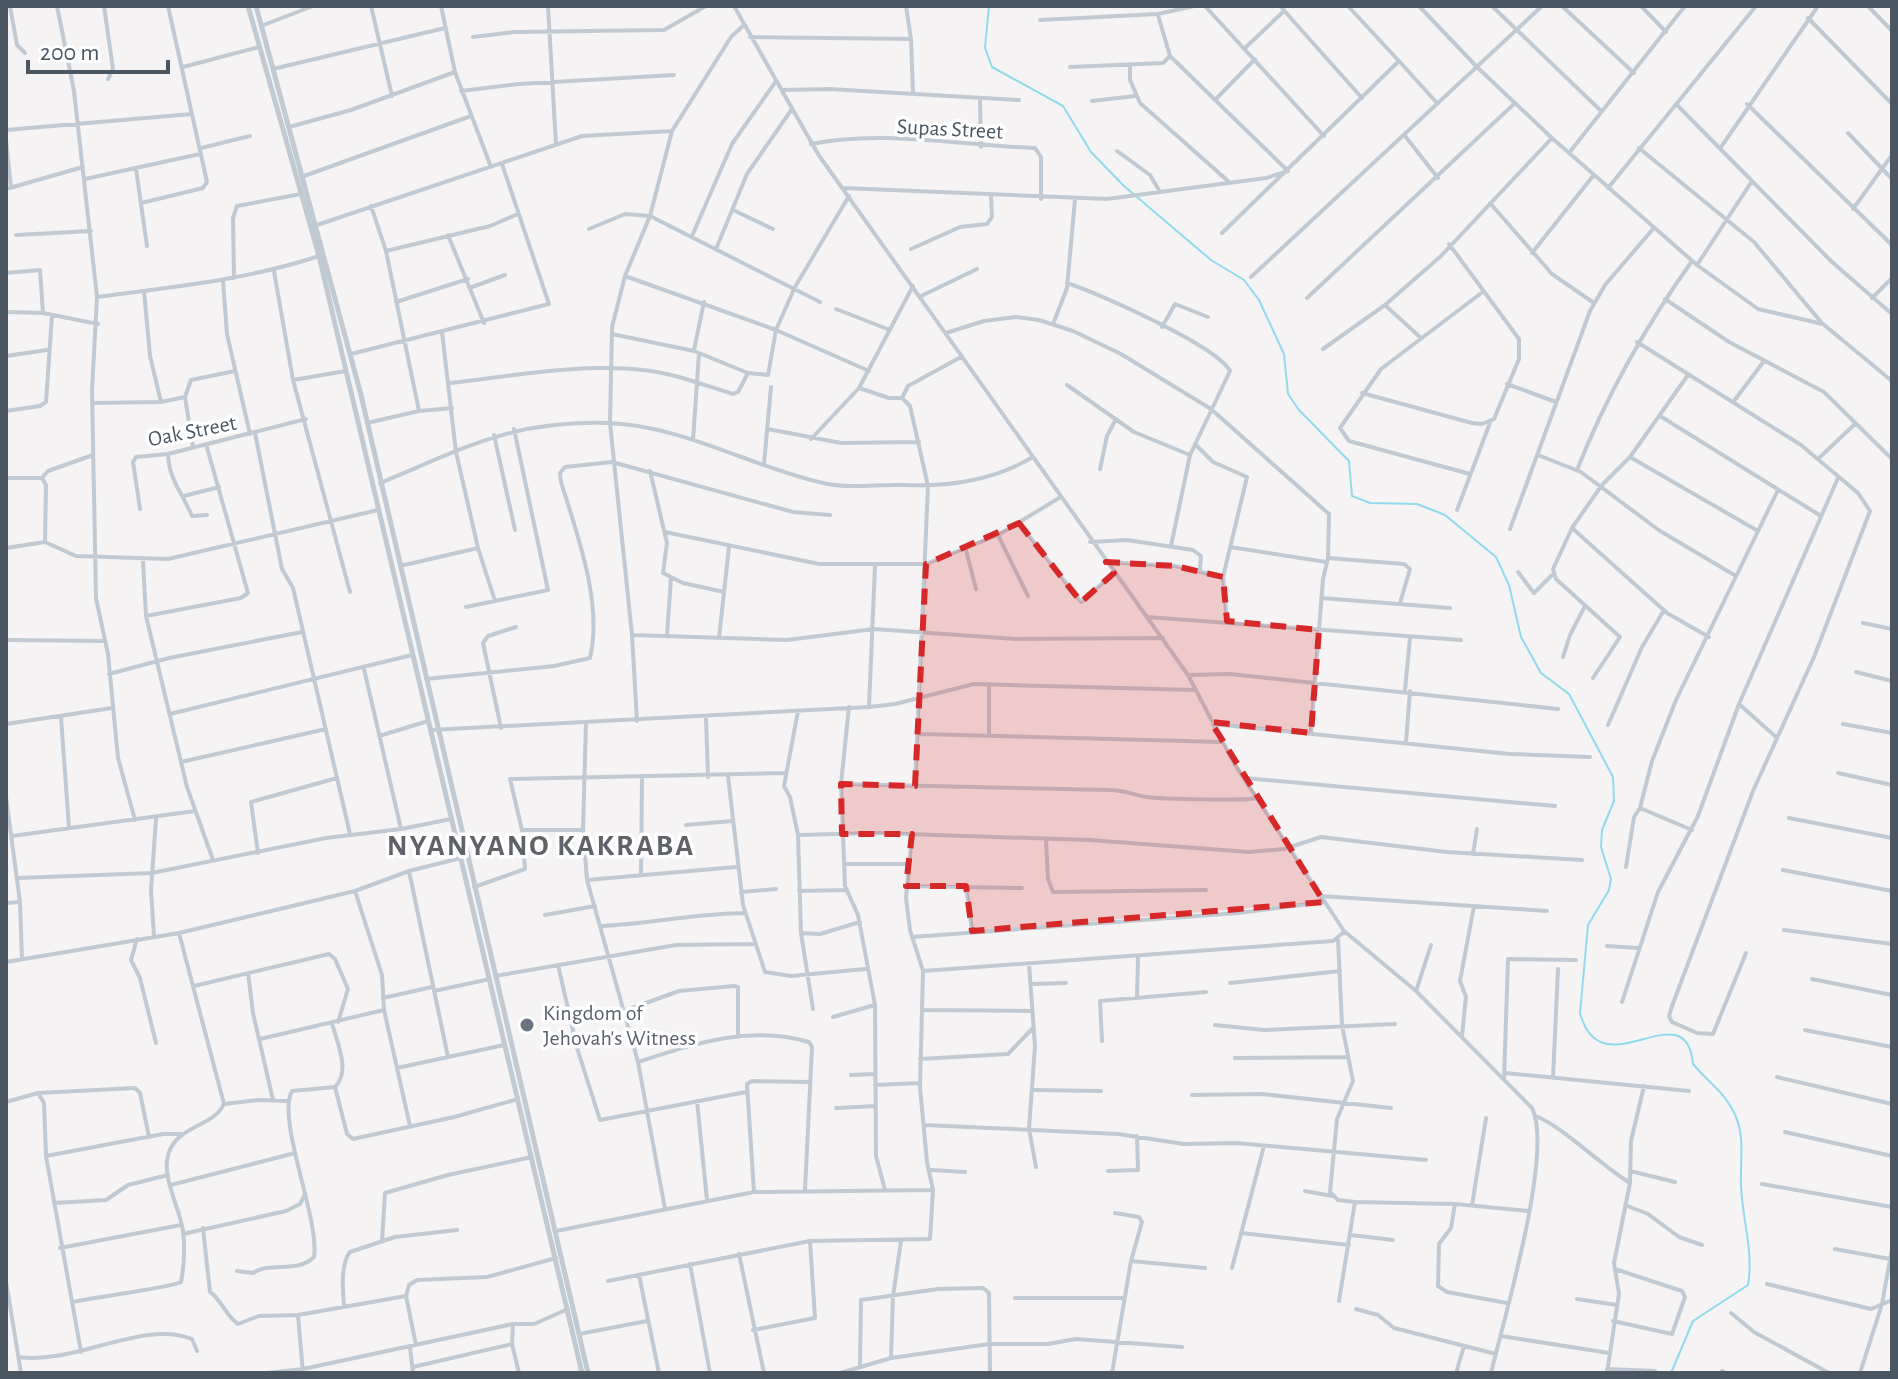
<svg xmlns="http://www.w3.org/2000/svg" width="1898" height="1379" viewBox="0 0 1898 1379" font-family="'Alegreya Sans',sans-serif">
<rect width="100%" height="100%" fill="#f5f3f3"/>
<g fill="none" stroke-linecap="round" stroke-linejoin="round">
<path stroke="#90daee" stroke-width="2" d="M989,6L985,48L992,67L1063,106L1091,152L1124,186L1211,260L1244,280L1259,300L1284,354L1288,394L1299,410L1349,461L1352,496L1370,503L1417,504L1445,515L1496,557L1509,585L1521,637L1541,673L1569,694L1613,777L1614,801L1602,830L1601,847L1611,879L1609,890L1588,925L1580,1013C1601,1092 1686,988 1693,1064C1708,1082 1727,1094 1736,1117C1745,1138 1740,1163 1741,1185C1742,1219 1754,1251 1748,1285L1693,1321L1671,1373"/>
<path stroke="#c1cad2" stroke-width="4" d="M10,6L17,45L25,53
M57,6L74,91L97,297L92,390L96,598L108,654L118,758L135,820
M104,6L113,69L108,79
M371,6L392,96
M441,6L455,72L491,167
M548,6L556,145
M734,6L818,154L1188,675L1235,765L1344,931L1416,991L1532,1108C1554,1152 1503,1322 1491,1373
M906,6L911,39
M1205,6L1324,136
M1280,6L1362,98
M1348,6L1398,60
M1419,6L1477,67L1552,138L1697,265L1758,309L1823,324L1892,381
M1492,6L1600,110
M1562,6L1634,73
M1641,6L1666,32
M1868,6L1892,31
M1808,18L1892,104
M1040,20L1158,14L1194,6
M261,26L313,6
M473,37L515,32L664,30L706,6
M750,37L911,39L913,93
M1245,48L1284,11
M1130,66V80L1140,103L1228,181
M183,67L259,47
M1070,67L1163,63L1170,56L1158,15
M273,69L445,28
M782,90L829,89L1019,100
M461,91L519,84L674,75
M980,99L981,147
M1215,100L1255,59
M1092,101L1135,96
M1747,104L1892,245
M1678,106L1752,181
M289,127L351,110L455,72
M6,130L192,114
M1848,133L1892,179
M1405,136L1438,178
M6,140L11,187
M811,144C883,129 962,146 1035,148L1041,157V199
M1721,147L1818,6
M201,148L250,136
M1639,148L1754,242L1821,322
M1117,151L1150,175L1160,192
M1569,153L1685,6
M136,169L147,246
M304,176L471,116
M85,179L200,154
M842,188L1107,199L1266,178L1288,171L1170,56
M1608,188L1756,6
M6,189L83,167
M141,203L203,188L207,182L168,6
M1490,203L1552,274L1594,303
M371,206L386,251L419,411
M1853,209L1892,155
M733,210L773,229
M317,225L582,136L672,131
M589,229L625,214L650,216L820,302
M1222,233L1399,61L1437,103
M16,235L91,231
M448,235L484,323
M692,236L732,144L776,81
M716,249L747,174L792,109
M911,249L960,227L987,224L992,217L991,196
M386,251L490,226L518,214
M1532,253L1593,176
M1697,265L1752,181L1832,262L1892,314
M274,271L293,380L350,592
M6,273L40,270L43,313
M625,276L776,330L869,371
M1251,277L1542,6
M234,278L233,218L237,206L301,194
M223,281L227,334L250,434
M1067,283C1098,293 1217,346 1230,371L1190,455L1171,546
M472,287L505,275
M144,291L150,356L161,402
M921,296L977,269
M97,297C172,287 247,280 319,256
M1307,298L1515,103
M1872,298L1892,278
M1665,299L1729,342L1824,392L1892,459
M396,302L468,279
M1385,305L1421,338
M836,309L890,330
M6,312L43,313L98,324
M1053,324L1067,288L1075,199
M1162,327L1175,304L1208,317
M442,332L456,452L478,548L495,601
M946,333L984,321L1016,317L1039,320L1073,331L1121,354L1211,409L1329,514L1328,558
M612,334L694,351L748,373L768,375L776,330L795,287L849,196
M1637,342L1801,445L1858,493L1870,511L1814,657L1753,791L1672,1006L1669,1016L1672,1022L1697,1033L1713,1034L1746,953
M1323,349L1385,305L1441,256L1552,138
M694,350L704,302
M351,354L549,304L502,164
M6,356L47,350
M293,380L346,371
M450,383C512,376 580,363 643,370C674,373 703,385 733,394L738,392L748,373
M1507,384L1556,402
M1067,385L1134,432L1190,455
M859,388L889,398H902L910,406L928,486L915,786
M1362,393L1472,423L1482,424L1494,419L1519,359V339L1449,244
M185,397L193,447
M902,398L908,386L961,357
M1734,401L1764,361
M92,403L161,402L185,397L191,380L235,371
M6,411L40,406L46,402L52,315
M1660,416L1821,516
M367,423L419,411L452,408
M768,429L841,443L919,442
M255,433L282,569L293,588L350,834
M494,435L515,530
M811,439L859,388L913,286
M693,440L699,353
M1195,444L1213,462L1247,477L1223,577
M168,454C169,480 182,492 192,516L207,515
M1538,455L1581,472L1660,531L1736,576
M1630,457L1758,531
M1819,458L1855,424
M764,464L771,387
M1100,469L1107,436L1116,419
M1577,470C1607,394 1645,327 1692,261
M650,471L667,543L663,573L683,583L724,592
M1470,474L1349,441L1340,428L1381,369L1484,291
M6,478H42
M42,478L46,485L45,542
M42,478L48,471L93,455
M380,483C465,448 512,420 607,423C682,425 751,467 823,483C849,489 876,484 903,485C948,487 992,481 1031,458
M184,496L219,487
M140,509L133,462L136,457L168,454L306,419
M1457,510L1490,423
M1019,523L1081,602L1114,573
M1572,528L1667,613L1709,637
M1510,529L1590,311L1605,285L1653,229
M665,532L819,564H926L998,535L1059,498
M998,535L1028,596
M1090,542L1127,540L1193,550L1201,556L1200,569
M1230,547L1326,562
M6,548L45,542L76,556L168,559L378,510
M966,550L976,589
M143,561L146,616L187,787L213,860
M1106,562L1175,566L1223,577L1227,621
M400,566L478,548
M1518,572L1534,593L1552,575
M1321,598L1450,608
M466,607L548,590L514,429
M146,616L241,598L248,593L206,444
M1147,617L1461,640
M1863,623L1892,629
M632,635L787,640L874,629L1016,639L1163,638
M667,635L671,578
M719,638L729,547
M6,640L103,641
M1563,657L1570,635L1585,606
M364,669L401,829
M1856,672L1892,681
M109,674L169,658L302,632
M1188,675L1230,674L1558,709
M1593,678L1620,637L1556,579L1553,569L1572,528L1602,485L1630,457L1688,375
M426,679L554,666L590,658C603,603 577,534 561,482L560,473L565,467L612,462L793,512L830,515
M1405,690L1410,638
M1739,704L1776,737
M849,707L841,784L845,886L858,915L875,1005L876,1156L885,1190
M869,707L875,566
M798,711L784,786L790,797L798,835L801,933L813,1009
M170,714L412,655
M61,717L69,828
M706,718L708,777
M637,721L632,635L610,423L612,327L625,276L650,216L672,131L731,37L744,25
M586,722L583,830L587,880L638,1062L665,1209
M6,724L112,708
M1213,724L1510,754L1590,757
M1843,724L1892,733
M1608,725L1642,647L1664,610
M501,728L483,643L488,636L516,627
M430,730L869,707L895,704L974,684L1196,690
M1311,733L1323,579L1328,558L1404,564L1410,569L1400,603
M919,734L1222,742
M989,734V684
M379,736L428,721
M1406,742L1410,691
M181,762L326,729
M1838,773L1892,785
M728,776L743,905L765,972L791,976L865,969
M1244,778L1555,806
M841,784L1110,790C1124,790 1134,795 1147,797C1161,799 1247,801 1256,798
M6,797L20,902L22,959
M1789,818L1892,838
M686,825L732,821
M522,830H583
M1692,830L1640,808L1652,761L1676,700L1778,490
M798,835L877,833L1090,840L1249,852L1284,849L1321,837L1447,852L1582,860
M12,836L195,811
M1046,840L1048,879L1053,892L1206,890
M258,853L251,802L337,778
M1473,854L1477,829
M845,864H909
M1626,867L1634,817L1640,808
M1783,870L1892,891
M409,871L448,1057
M641,874L642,779
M18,878L152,873L326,838L401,829L451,819
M587,880L736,867
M906,886L1022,888
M966,886L972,931
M474,887L525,869L522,830L510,779L786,773
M355,891L382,975L384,1010L410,1126
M799,891L847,890
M741,892L776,889
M1321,896L1547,911
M6,903L20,902
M545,915L595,906
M602,926C651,924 697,913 745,913
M1784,930L1892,944
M801,933L820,934L860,922
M154,936L151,890L156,819
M912,937L1238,913L1324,902
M137,939L131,960L140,978L156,1043
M1338,939L1342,1025L1353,1081L1337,1119L1330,1192L1338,1200L1355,1202L1339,1301
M1607,946L1639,948
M6,962L179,933L355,891L409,871L461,858
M1029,964L1035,1046L1029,1129L1036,1167
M558,965L577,1048L600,1120L746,1092
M923,971L1333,941L1344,932
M248,973L253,1013L273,1100
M495,976L676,945L755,944
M1812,979L1892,995
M1230,983L1340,971
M1031,984L1066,983
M194,986L329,954L335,959L348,989L338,1022
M434,991L490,979
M1416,991L1431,945
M1137,997L1138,957
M383,998L432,987
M1622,1002L1658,892L1698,816L1739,704L1838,478
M924,1010L1032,1011
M624,1011L679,991L734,986L738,987V1034
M833,1017L875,1005
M332,1023C337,1043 351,1071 335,1087
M1215,1025L1264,1030L1395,1024
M1805,1030L1892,1047
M1462,1036L1466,997L1460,981L1474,906
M260,1039L384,1010
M1102,1041L1100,1001L1206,992
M1235,1058L1348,1057
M920,1059L1008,1054L1033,1028
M638,1062C696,1043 748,1025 809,1042L812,1047L805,1190
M397,1068L504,1045
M1505,1073L1689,1091
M851,1075L874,1074
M1777,1077L1892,1104
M1553,1078L1558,969
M1504,1080L1508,959L1576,960
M875,1085L920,1083
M1034,1090L1101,1091
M38,1093L44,1103L46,1156L81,1352
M1192,1095L1262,1094L1391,1108
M697,1101L707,1200
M6,1102L38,1093L135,1088L140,1093L149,1137
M224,1104L258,1100L288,1101
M836,1108L876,1106
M1536,1116C1566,1129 1599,1164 1630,1183
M924,1125L1118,1134L1184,1144L1236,1143L1426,1160
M1785,1132L1892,1156
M46,1156L163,1134H181
M931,1170L965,1172
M1108,1171L1138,1170L1137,1136
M1630,1171L1675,1182
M1762,1184L1892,1207
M171,1185L295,1153
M1305,1191L1332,1196
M754,1192L747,1084L752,1081L810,1082
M1355,1202L1455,1204L1528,1211
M54,1203L106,1200L128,1185L168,1175
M1455,1204L1451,1228L1439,1244L1438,1286L1447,1292L1507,1303
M1472,1205L1486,1118
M1625,1205L1648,1214L1679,1237L1702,1245
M203,1228L210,1292C222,1300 225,1315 238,1324L259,1316L298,1315L406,1296L409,1285L417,1280L487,1277L556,1258
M556,1231L754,1192L933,1190
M1241,1233L1349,1245
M183,1234L286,1211L300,1204L304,1196
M1351,1235L1393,1240
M382,1241L385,1193L448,1175L532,1157
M60,1248L181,1225
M1835,1249L1890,1259
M739,1254L764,1373
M1131,1261L1205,1268
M690,1264L710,1373
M1232,1268L1264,1146
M237,1271L253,1273C270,1261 297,1274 314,1257C320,1219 276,1120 292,1091L335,1087L347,1134L353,1139L454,1117L518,1099
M639,1275L659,1373
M6,1281L21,1373
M608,1281L810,1241L930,1239L933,1190L927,1162L920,1087L923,971L910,930L906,898L912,834
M1767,1284L1871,1309L1892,1300
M406,1296L416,1345
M1015,1298H1125
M1577,1299L1617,1305
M72,1302C89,1298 175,1287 181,1282C184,1266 185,1247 183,1231C180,1208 160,1175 169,1152C179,1125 213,1127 224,1104L179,933
M344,1307C343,1291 340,1265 350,1252L395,1237L457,1230
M1356,1309L1378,1315L1394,1328L1496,1354
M1731,1313L1754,1332L1829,1373
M298,1315L303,1373
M1613,1321L1672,1334L1685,1297L1682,1291L1615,1269
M513,1325L512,1344L519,1373
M753,1330L815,1318L810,1241
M579,1334L647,1321
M1501,1336L1609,1353
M410,1347L413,1373
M19,1357C75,1365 143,1319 192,1339L197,1351
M891,1358L893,1296L901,1241
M860,1366L861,1300L938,1289L983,1288L989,1293L990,1373
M413,1367L512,1344
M1607,1369L1655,1371
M1722,1371L1725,1373
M267,1373L303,1369L513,1324H534L568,1309
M840,1373L891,1358L989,1344H1048L1076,1339L1182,1347
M1112,1373L1131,1261L1142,1222L1139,1217L1115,1213
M1456,1373L1464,1346
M1607,1373L1619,1294L1614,1263L1630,1183L1631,1141L1644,1086
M1860,1373L1882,1304L1892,1249"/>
<path stroke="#c1cad2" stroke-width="5" d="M248,6L319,256L582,1373
M256,6L361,395L588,1373"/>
</g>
<path fill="#d62828" fill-opacity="0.2" stroke="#d62828" stroke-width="6" stroke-dasharray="16 10" stroke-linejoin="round" d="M1019,523L1081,602L1114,573L1106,562L1175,566L1223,577L1227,621L1319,630L1311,733L1211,722L1324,902L972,931L966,886H906L912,834H842L841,784L915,786L926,564Z"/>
<circle fill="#6b7280" stroke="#fff" stroke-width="3" cx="527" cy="1025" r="8"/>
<g text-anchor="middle" stroke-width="7" stroke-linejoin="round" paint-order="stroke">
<g font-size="22" fill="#4a5661" stroke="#fff">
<text transform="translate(950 128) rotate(3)" y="8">Supas Street</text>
<text transform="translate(192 430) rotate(-11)" y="8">Oak Street</text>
</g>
<g font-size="22" fill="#5b616d" stroke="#fff" text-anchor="start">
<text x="543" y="1020">Kingdom of<tspan x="543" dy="25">Jehovah's Witness</tspan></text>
</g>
<g font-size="30" font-weight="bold" letter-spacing="2" fill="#5f6368" stroke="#fff">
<text x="541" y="855">NYANYANO KAKRABA</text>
</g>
</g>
<rect width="1898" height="1379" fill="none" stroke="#4a5661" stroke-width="16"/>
<path d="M28 60v12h140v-12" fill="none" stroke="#4a5661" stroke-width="4"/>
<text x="40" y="60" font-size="24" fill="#4a5661" stroke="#ffffff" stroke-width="6" paint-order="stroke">200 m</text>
</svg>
